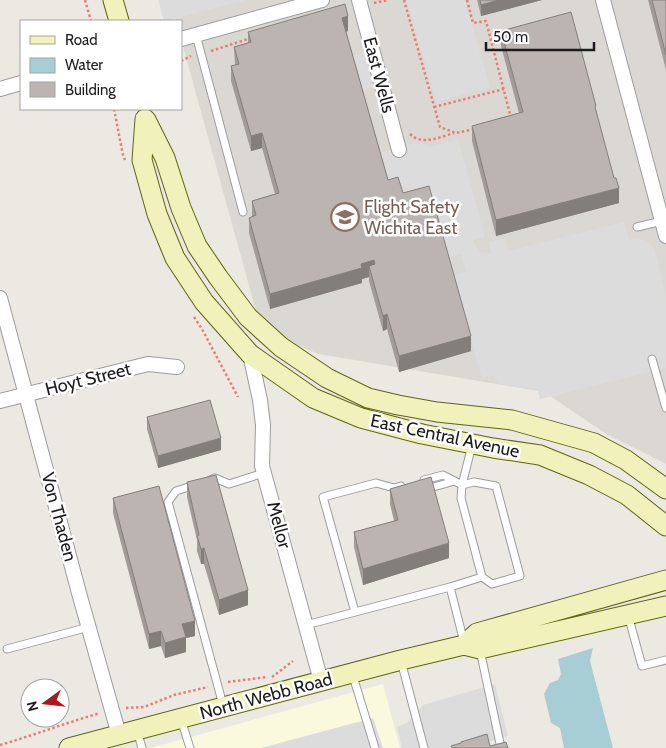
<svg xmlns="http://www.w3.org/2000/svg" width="666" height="748" viewBox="0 0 666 748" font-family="Cabin,sans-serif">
<rect width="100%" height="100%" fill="#ece8e2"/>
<path fill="#fbf9dd" d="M383,684L400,748H151Z"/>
<path fill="#dbd8d4" d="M171,0H666V464L608,435L544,392L319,354L274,336L256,311L181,39V21H176Z"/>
<path fill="#dcdcdc" d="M158,0H246L165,21H164Z
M406,0H465L490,87L437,102Z
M364,53L373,87L362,90L353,56Z
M458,139L485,237L473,240L475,245L480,252L492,254L489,242L505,238L509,251L624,222L629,240L636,238L645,240L654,247L666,296V368L540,399L537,389L499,384L492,376L482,379L453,276L466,272L461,254L449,257L432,195L422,198L403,207L389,187L380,153L416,143L431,147Z
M495,684L508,736L467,748H402L397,727L407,723L423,705Z
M373,718L383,748H261Z"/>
<path fill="#a7cdd5" d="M593,648L590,661L613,748H564L560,728L551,723L544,694L550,683L558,680L561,674L558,659Z"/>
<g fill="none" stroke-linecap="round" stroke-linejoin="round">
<defs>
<path id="lane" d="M196,35L243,212
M637,227L662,221
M652,359L666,408
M210,480L215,478L229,484L264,473
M424,480L443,475L462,485L474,482L496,486L520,576L492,584L482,577
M195,485L176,491L168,502L223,705
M426,489L455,481
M450,587L482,577L461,498L462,485L472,445
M355,612L323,497L376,483L394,488L401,486
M628,615L642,666L666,660
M306,625L450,587L464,642
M7,649L89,627
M480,650L501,748
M401,661L424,748
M352,673L375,748
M181,719L190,748
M137,730L142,748"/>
<path id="street" d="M359,0L399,150
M603,0L666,236
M181,39L322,0
M0,89L21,83
M0,298L79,593L119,735
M250,354L260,400L263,425L262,466L321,681
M0,401L148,364L177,367"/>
<path id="secondary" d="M113,0L119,21
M145,119L142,160L157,214L175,258L204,302L250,354L313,398L361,418L422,434L493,448L540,455L589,475L627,495L666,526
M146,120L165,158L181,208L197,246L218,277L248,317L281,347L327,378L368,398L398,405L437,412L512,420L594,443L626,460L666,489
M464,645L477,633L666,580
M69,748L401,660L464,645L480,649L666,606"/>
</defs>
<use href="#lane" stroke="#9d9d9d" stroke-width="9"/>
<use href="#street" stroke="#9d9d9d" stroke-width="16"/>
<use href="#secondary" stroke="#5f6511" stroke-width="21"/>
<path stroke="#e97d76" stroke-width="2.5" stroke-dasharray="2.5 2.5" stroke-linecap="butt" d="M85,0L91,21
M404,0L440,127L456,133L475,129
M467,0L473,23L486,21L511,118
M374,3L388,0
M211,51L251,38
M181,61L191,56
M434,107L504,89
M114,109L123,155L125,160
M410,134C422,146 440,137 454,133
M194,317L202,329L238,397
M272,677L293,661
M228,682L267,677
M126,708L144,707L174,695L208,687
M0,745C34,735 66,723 100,713"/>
<use href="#lane" stroke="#fff" stroke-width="7"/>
<use href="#street" stroke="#fff" stroke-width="14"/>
<use href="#secondary" stroke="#f1f1bb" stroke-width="19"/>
</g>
<path fill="#a29b97" d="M477,0H542L481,16Z
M648,0H666V70Z
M348,31L346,32L388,180L403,193L471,351L399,372L387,329L383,331L369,281V277L362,279V283L270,309L249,233V218L252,217V201L275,194L262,148L251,151L231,81V66L235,65L234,47L248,43V32Z
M501,31L596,112L619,203L496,236L472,141V126L519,113L501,46Z
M147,417L221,450L158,468L147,429Z
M187,482L248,605L219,615L204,564H201L197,551V540L187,497Z
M390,489L449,558L363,585L354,547V532L394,521L390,504Z
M113,498L195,636L186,638V652L165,658L161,646L149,649L113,513Z"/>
<path fill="#847e7b" d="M499,0H542L481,16V5Z
M348,16V31L342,33V18Z
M262,133V148L251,151V136Z
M619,188V203L496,236V220Z
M374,260V275L369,266V277L362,279V283L270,309V294Z
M387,314V329L383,331V316Z
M471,336V351L399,372V356Z
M221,438V450L158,468V456Z
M449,543V558L363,585V569Z
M204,548V564H201V549Z
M248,590V605L219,615V600Z
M195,621V636L186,638V652L165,658V643L182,624Z
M161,631V646L149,649V634Z"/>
<path fill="#bcb4b0" stroke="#847e7b" d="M480,0H499L481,5Z
M652,0H666V55Z
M345,4L348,16L342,18L388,180L398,177L403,193L429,186L471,336L399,356L387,314L383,316L369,266L375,264L374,260L361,264L362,268L270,294L249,218L256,215L252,201L279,193L262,133L251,136L231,66L239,64L234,47L251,42L248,32Z
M571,12L596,106L595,107L614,178H616L619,188L496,220L472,126L523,112L501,31Z
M210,400L221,438L158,456L147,417Z
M216,475L248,590L219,600L204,548L201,549L197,536L199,535L187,482Z
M431,477L449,543L363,569L354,532L398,520L390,489Z
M159,486L195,621L182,624L186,637L165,643L161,631L149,634L113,498Z
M487,734L490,746L506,742L508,748H452L451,746L461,743V742Z"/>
<defs>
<symbol id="school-ring" viewBox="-11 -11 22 22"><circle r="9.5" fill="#fff" stroke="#8d6e63" stroke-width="1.5"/><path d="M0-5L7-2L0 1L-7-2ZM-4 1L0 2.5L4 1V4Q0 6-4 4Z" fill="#8d6e63"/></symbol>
</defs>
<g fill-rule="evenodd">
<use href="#school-ring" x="329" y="201" width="32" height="32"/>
</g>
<g text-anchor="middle" stroke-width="5" stroke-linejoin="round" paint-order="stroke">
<g font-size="18" fill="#1c1c1c" stroke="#fff">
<text transform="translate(379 75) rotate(75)" y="6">East Wells</text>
<text transform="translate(88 379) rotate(-14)" y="6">Hoyt Street</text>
<text transform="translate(445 436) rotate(12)" y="6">East Central Avenue</text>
<text transform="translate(59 517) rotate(75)" y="6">Von Thaden</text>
<text transform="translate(279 525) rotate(75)" y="6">Mellor</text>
<text transform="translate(266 696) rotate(-15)" y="6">North Webb Road</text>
</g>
<g font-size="18" fill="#785e54" stroke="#fff" text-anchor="start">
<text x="364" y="213">Flight Safety<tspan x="364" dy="21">Wichita East</tspan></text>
</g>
</g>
<rect x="20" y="20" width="162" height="90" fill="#ffffff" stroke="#a4a4a4"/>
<rect x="30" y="36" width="25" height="8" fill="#f1f1bb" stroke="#a4a4a4"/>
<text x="65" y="45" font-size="15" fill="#1c1c1c">Road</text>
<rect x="30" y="58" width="25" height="15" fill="#a7cdd5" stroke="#a4a4a4"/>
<text x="65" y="70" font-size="15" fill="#1c1c1c">Water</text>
<rect x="30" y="82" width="25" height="15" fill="#bcb4b0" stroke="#a4a4a4"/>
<text x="65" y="95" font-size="15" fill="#1c1c1c">Building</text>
<g transform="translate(45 703) rotate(255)"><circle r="24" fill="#ffffff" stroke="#a4a4a4"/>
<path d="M0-4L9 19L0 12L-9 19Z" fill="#b1161c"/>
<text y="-8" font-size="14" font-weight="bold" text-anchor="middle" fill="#1c1c1c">N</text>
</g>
<path d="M486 42v8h108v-8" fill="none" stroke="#1c1c1c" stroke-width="2.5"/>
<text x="493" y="42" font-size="15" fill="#1c1c1c" stroke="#ffffff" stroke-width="4" paint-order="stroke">50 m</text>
</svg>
